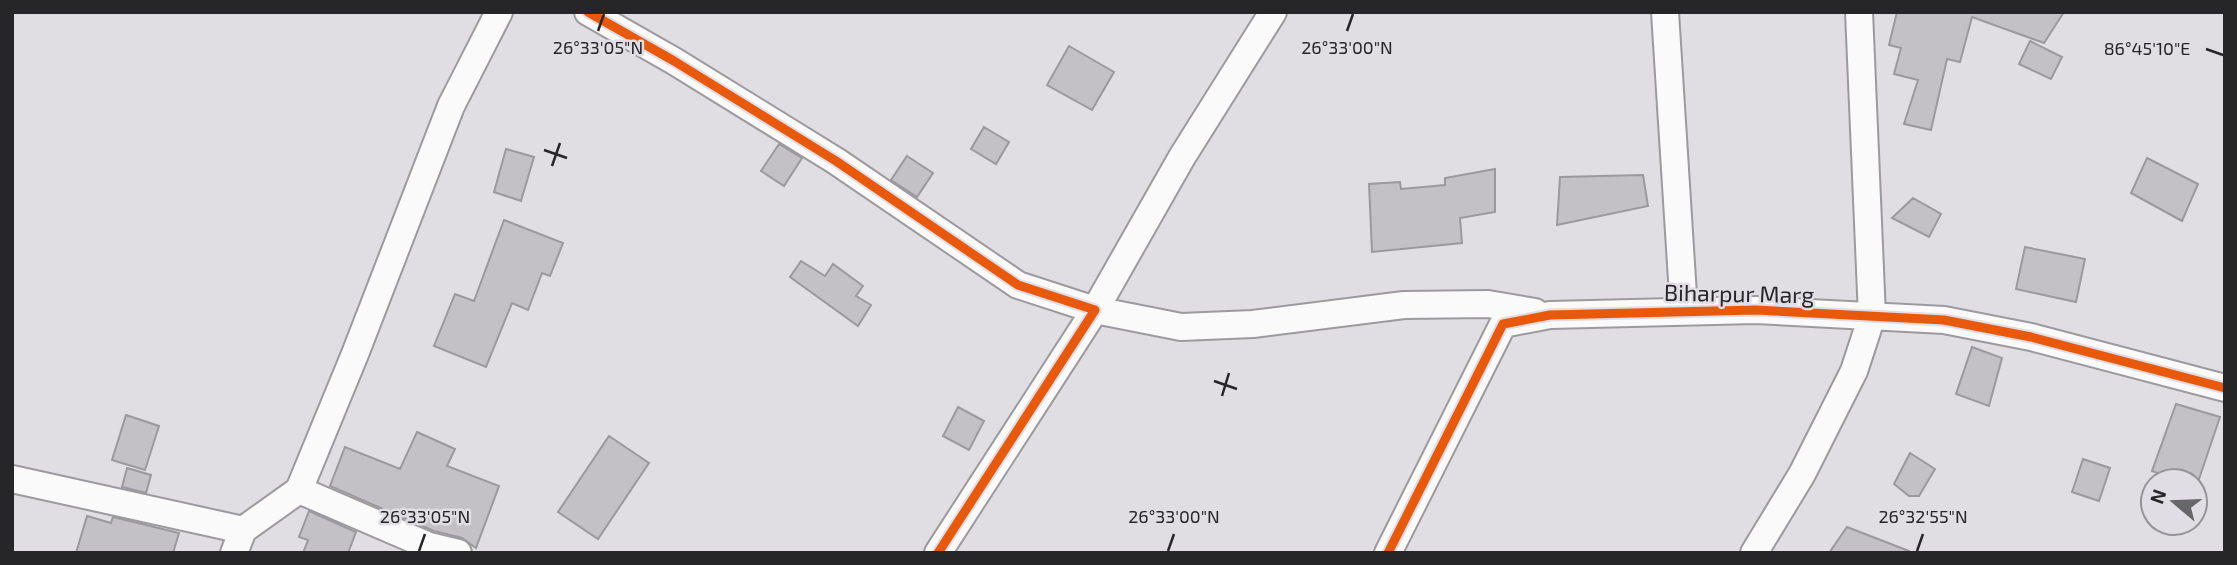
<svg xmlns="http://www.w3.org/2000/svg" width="2237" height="565" viewBox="0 0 2237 565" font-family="'Exo 2',sans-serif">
<rect width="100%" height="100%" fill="#e0dee3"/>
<path fill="#c3c1c5" stroke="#9a999d" stroke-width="2" d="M1897,12H2064L2044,43L1972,17L1960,62L1947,59L1931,130L1904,124L1918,80L1894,74L1901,48L1889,45Z
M2030,41L2062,57L2051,79L2019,64Z
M1069,46L1114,72L1092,110L1047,85Z
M984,127L1009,142L996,164L971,149Z
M779,144L802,158L784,186L761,171Z
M506,149L534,157L521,201L494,192Z
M907,156L933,173L917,197L891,180Z
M2147,158L2198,184L2182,221L2131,193Z
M1495,169V212L1460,218L1462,243L1372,252L1369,184L1400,182L1401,189L1445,185V178Z
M1643,175L1648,206L1557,225L1560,177Z
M1913,198L1941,214L1929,237L1892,218Z
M504,220L563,243L550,276L542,273L528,310L512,303L486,367L434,346L455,294L474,301Z
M2025,247L2085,259L2076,302L2016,289Z
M801,261L825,276L833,264L863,286L856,296L871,305L858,326L790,277Z
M1972,347L2002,358L1989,406L1956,394Z
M2176,404L2220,417L2196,488L2195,481H2178L2152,471Z
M958,407L984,421L969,450L943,436Z
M126,415L159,426L145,470L112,460Z
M417,432L455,449L447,466L499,486L476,548L462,538L434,531L330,486L345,447L400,469Z
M609,436L649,463L598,539L558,512Z
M1910,453L1935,469L1919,496H1909L1894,484Z
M2083,459L2110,468L2099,501L2072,492Z
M127,468L151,475L146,493L122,487Z
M309,511L356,532L348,553H303L308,540L299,537Z
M87,516L111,523L113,517L179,533L173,553H76Z
M1847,527L1909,551V553H1829Z"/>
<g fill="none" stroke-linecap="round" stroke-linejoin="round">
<defs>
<path id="street" d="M588,12L674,61L836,161L1018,285L1095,310L938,553
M1273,12L1182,157L1095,310L1181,327L1253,324L1404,305L1488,304L1535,312
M1665,12L1684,311
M12,479L243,530
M234,553L243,530L299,490
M458,553L429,546L299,490L355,354L451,106L499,12
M1388,553L1503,324L1550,315L1756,310L1944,320L2031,337L2225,388
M1754,553L1802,474L1854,371L1872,316L1859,12"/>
</defs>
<use href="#street" stroke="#9c9a9e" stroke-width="30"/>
<use href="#street" stroke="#fafafb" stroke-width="26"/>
<defs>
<path id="cycleway" d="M588,12L674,61L836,161L1018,285L1095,310L938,553
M1388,553L1503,324L1550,315L1756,310L1944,320L2031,337L2225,388"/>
</defs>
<use href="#cycleway" stroke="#e0dde4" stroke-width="13"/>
<use href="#cycleway" stroke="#e8590c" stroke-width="9"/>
</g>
<path fill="none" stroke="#262528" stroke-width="2.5" d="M598,31L604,14M1347,31L1353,14M2206,49L2223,55M544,150L567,158M552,166L560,143M1214,381L1237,389M1222,396L1229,373M419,551L425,534M1168,551L1174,534M1917,551L1923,534"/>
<g text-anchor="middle" stroke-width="5" stroke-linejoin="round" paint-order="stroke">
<g font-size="23" fill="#262528" stroke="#e0dde4">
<text transform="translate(1739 294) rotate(1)" y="8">Biharpur Marg</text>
</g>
</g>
<g font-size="18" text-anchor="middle" fill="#262528" stroke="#e0dde4" stroke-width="5" stroke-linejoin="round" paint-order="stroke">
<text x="598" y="54">26°33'05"N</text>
<text x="1347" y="54">26°33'00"N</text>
<text x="2147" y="55">86°45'10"E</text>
<text x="425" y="523">26°33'05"N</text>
<text x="1174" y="523">26°33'00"N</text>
<text x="1923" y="523">26°32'55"N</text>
</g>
<rect width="2237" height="565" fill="none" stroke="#262528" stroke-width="28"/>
<g transform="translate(2174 502) rotate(289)"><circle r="33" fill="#e0dde4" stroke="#969399" stroke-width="2"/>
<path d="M0-5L12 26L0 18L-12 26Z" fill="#676669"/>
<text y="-10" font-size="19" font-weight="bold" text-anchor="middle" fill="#262528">N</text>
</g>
</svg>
